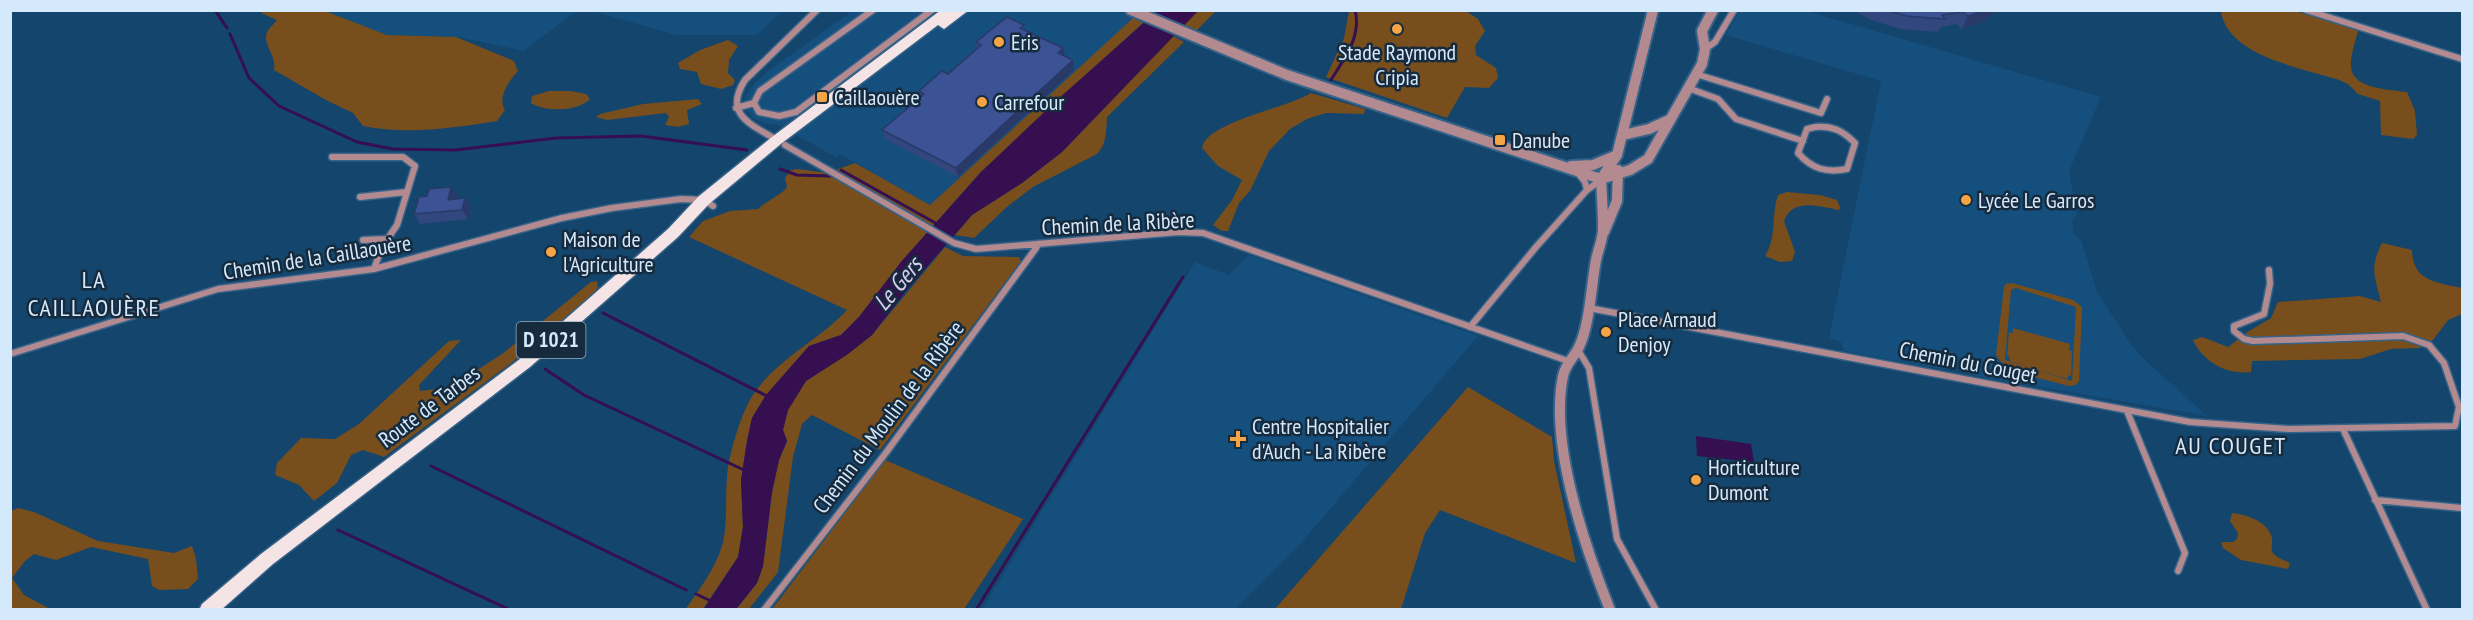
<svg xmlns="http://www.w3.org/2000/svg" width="2473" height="620" viewBox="0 0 2473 620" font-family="'PT Sans Narrow',sans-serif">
<rect width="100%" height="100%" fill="#13456d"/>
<path fill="#154f7d" d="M325,11H576L524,51L459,37L387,35Z
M592,11H782L757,35H676Z
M852,11H1141L930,205L840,154L836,157L776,124H767L754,119L745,108V97L754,84L768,71Z
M1740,11H1807L2101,97L2069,171L2077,214L2072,221L2074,234L2081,240L2097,292L2130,343L2144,359L2207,416L1971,375L1970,369L1957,362L1956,367L1947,370L1844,351L1841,342L1829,338L1881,81L1726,35Z
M1249,255L1478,336L1301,543L1235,609H982L1195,262L1229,275Z"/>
<path fill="#784e1d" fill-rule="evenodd" d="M266,11H325L387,35L456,37L514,61L518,71C509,81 497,97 505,110L497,121C453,128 408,135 363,126L353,113L326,100L274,70C277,55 262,45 267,32C269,28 274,24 277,20L261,13Z
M1198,11H1216L1196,31L1183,25Z
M1349,11H1466L1478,19L1485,31L1475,46L1476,55L1496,68L1498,78L1489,88L1465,87L1447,118L1326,77L1344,38Z
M2221,11H2295L2358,30C2356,41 2350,55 2351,67C2352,89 2392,90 2407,92L2415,111L2417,135L2413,139L2381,135L2380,101L2358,94L2348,84L2339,80C2302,68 2227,56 2221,11Z
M1133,18L1143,23L981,172L901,262L859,317L841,335L809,346L766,395L752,418L747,441L741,480L743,527L738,557L703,609L685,610C699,590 715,569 722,546C728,525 725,500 727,478C728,456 742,409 755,392C779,358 819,340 847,310L689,237L703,221L730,211L758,209C767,200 782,195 787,187L785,178L791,170L798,169L827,173L855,163L930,205Z
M1173,36L1184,42L1107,117C1106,131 1107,144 1097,154L1033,187L1008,206L974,238L955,235L972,215L1022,183L1062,152Z
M728,40L738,46L729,60L728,73L735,80L733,85L721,89L701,84L697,72L680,69L678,63L700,50Z
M549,91H571L586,94L590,99C577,112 545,112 531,103L532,96Z
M1311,93L1365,109L1364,114L1326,113L1307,119L1290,129L1269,151L1250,191L1239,203L1228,231H1222L1213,225L1232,200L1242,180L1218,166L1202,148C1206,122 1288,108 1311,93Z
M698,99L702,104L687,110L689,124L678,127L665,125L669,117L666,113L607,120L596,117L600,114L643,104Z
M1787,192L1820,195L1837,200L1840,207L1839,210C1820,207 1793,197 1784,221L1795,252L1792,261L1780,262L1765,256C1777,237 1771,216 1778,195Z
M2382,243L2412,250C2413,282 2436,282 2462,288V314L2448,320L2433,340L2419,348L2391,349L2360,359L2252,361L2251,372C2227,375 2203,362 2193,340L2202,337L2228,347L2249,331L2271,318L2278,302L2360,296L2381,302C2375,277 2369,268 2382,243Z
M945,247L963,256L1019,257L1021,261L880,450L812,415L802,424L793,457L778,572L749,609L736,610L757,583L763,566L772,492L779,460L787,441L783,430L788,410L806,381L848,354L872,335Z
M597,281L598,287L592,296L510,364L384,457L363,450L351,455L337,483L314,501L299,485L275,475L277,463L301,438L335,439L359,424L449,341L461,340L419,385L420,391L451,387L502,354L591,282Z
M2012,283L2073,300L2082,307L2079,381L2076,385L2069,386C2052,381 2000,371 1996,354L2004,287L2006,284ZM2016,288L2076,307L2072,381L2005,360L2011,290Z
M2013,328L2070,344L2069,350L2072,351L2071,376L2068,375V379L2010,362V357L2007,356L2009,332L2013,333Z
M1468,387L1552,437L1554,461L1576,563L1440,510L1425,533L1401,609H1275Z
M885,460L1023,519L964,609L773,608Z
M18,508L34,512L98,541L174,553L192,546L196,559L198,579L188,589L159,590L152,586L148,559L91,547L56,560L34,554L25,561L12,578L24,595L50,609H11V511Z
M2232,513C2247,515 2268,521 2272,538C2273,544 2270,547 2273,553C2277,558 2284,560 2290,563L2288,569L2241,560L2223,548L2221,542H2233L2237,539L2238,533L2230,521Z"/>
<path fill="#350f4f" d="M1157,11H1198L1062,152L1022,183L972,215L906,291L872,335L848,354L806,381L788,410L783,430L787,441L779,460L772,492L763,566L757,583L736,609L703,610L738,557L743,527L741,480L747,441L752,418L766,395L809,346L841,335L859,317L901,262L981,172L1057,100Z
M1696,436L1751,444L1754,462L1697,456Z"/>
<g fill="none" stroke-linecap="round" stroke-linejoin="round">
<path stroke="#350f4f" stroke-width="3" d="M215,10L227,28
M230,34L249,78L279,106L357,142L393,149L456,150L556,138L641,136L747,150
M1331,80C1344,59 1362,36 1355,10
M780,169L797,175L831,176
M841,170L939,225
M603,313L767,396
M545,369L584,395L744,470
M431,466L686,590
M338,530L510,610
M696,594L713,602
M976,610L1183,277"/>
<defs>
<path id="minor" d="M873,10L760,91L754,103L759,112L779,116L796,112L932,10
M2306,10L2462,59
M1705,49L1715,42L1734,10
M1696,74L1821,113L1827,99
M1688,88L1718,99L1736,119L1803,141
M736,108L754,103
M1815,127C1832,125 1843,131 1855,143L1847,169C1826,173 1812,169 1798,153L1807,129Z
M777,140C750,124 723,114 745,80L817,10
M785,145L954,243L976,249L1179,232L1203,233L1568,361
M332,157H403L415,166L397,225L382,247L374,269
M1578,173L1585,182L1587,190
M360,197L407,192
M363,240L386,239
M1589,308L2190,422L2289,429L2455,426L2459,407L2444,363L2429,345L2403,336L2253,341L2244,339L2234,331V326L2264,314L2270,284L2269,270
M1470,327L1536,247L1587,190L1601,180
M1578,350L1589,368L1617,539L1656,610
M10,354L218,289L374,269L562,218L612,208L681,199L704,200L713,206
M2127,411L2185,553L2178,571
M2343,429L2427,610
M2375,500L2462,508
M764,610L885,454L1039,244"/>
<path id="tertiary" d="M1131,10L1287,75L1601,179
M1623,135L1649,129L1671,119
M1571,166L1593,165L1617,155
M1601,179C1602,196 1603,212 1603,229C1603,239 1598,250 1596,260C1591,286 1590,326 1578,349C1572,360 1566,363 1563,376C1549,444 1585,547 1610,610
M1601,179L1630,170L1648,159L1702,64L1705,49L1702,31L1713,10
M1601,179L1617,155L1653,10
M1604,232L1617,201L1618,170"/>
<path id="primary" d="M941,10H969L944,29L938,25L782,143L709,204L678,237L530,367L273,564L221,610H199L202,604L261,554L520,359L668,229L699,196L772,137Z"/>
</defs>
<use href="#minor" stroke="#366387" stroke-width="9"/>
<use href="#tertiary" stroke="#366387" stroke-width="14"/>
<use href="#primary" stroke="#366387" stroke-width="3"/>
<use href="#minor" stroke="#b28a90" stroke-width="6"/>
<use href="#tertiary" stroke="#b28a90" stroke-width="10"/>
<use href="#primary" fill="#f5e4e6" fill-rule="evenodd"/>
</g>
<path fill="#33477f" d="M1852,10H1996L1994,13L1983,22L1962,29L1957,24L1941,27L1938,32L1901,29L1874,21Z
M1025,30L1064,56L1073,60L1074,70L958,177L885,139L882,130L920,97L919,91L948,74L977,49L976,42Z
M451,187L458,196L457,199L465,198L471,207L468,219L420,224L414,214L427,196Z"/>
<path fill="#293968" d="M1985,10H1996L1994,13L1983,22L1962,29L1968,16Z
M1063,48L1065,57L1058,53Z
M1073,60L1074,70L958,177L956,168Z
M451,187L458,196L454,209L448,200Z
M465,198L471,207L468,219L462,210Z"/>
<path fill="#3b5294" stroke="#293968" stroke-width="1.5" d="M1886,10H1985L1968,16L1963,12L1942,15L1945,19L1907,16Z
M1007,17L1024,25L1020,28L1063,48L1058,53L1073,60L956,168L882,130L924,94L919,91L942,71L948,74L981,45L976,42Z
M451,187L448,200L465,198L462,210L414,214L419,197L427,196L429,189Z"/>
<g fill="#f4a444" stroke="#162b3d" stroke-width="2">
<circle cx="1397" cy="29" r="6"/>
<circle cx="999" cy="42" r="6"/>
<rect x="816" y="91" width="12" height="12" rx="3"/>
<circle cx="982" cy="102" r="6"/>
<rect x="1494" y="134" width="12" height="12" rx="3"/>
<circle cx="1966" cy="200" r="6"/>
<circle cx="551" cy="252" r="6"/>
<circle cx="1606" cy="332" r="6"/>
<path d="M1235 430h6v6h6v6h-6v6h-6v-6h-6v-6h6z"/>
<circle cx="1696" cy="480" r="6"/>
</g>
<g text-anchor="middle" stroke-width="5" stroke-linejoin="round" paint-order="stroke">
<rect fill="#162b3d" stroke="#9cb0c3" stroke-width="1.5" x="516.5" y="322" width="69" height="36" rx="4.5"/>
<g font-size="21" font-weight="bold" fill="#d5e9fd">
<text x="551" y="347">D 1021</text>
</g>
<g font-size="22" fill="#d5e9fd" stroke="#162b3d" text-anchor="start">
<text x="1011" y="50">Eris</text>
<text x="1397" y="60" text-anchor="middle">Stade Raymond<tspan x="1397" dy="25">Cripia</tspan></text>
<text x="834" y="105">Caillaouère</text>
<text x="994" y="110">Carrefour</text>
<text x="1512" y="148">Danube</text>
<text x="1978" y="208">Lycée Le Garros</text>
<text x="563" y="247">Maison de<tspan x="563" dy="25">l'Agriculture</tspan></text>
<text x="1618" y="327">Place Arnaud<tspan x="1618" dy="25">Denjoy</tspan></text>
<text x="1252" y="434">Centre Hospitalier<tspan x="1252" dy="25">d'Auch - La Ribère</tspan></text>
<text x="1708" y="475">Horticulture<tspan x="1708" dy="25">Dumont</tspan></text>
</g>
<g font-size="22" fill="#d5e9fd" stroke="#162b3d">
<text transform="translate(1118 223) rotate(-3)" y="8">Chemin de la Ribère</text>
<text transform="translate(317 257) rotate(-9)" y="8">Chemin de la Caillaouère</text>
<text transform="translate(1968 362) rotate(11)" y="8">Chemin du Couget</text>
<text transform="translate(429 406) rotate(-37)" y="8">Route de Tarbes</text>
<text transform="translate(888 417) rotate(-53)" y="8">Chemin du Moulin de la Ribère</text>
</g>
<g font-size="24" letter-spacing="1.5" fill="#d5e9fd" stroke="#162b3d">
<text x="94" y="288">LA<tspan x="94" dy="28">CAILLAOUÈRE</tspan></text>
<text x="2231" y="454">AU COUGET</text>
</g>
<g font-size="24" font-style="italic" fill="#dfccf3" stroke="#162b3d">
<text transform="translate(898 284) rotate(-50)" y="8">Le Gers</text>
</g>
</g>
<rect width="2473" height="620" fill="none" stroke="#d5e9fd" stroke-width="24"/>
</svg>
